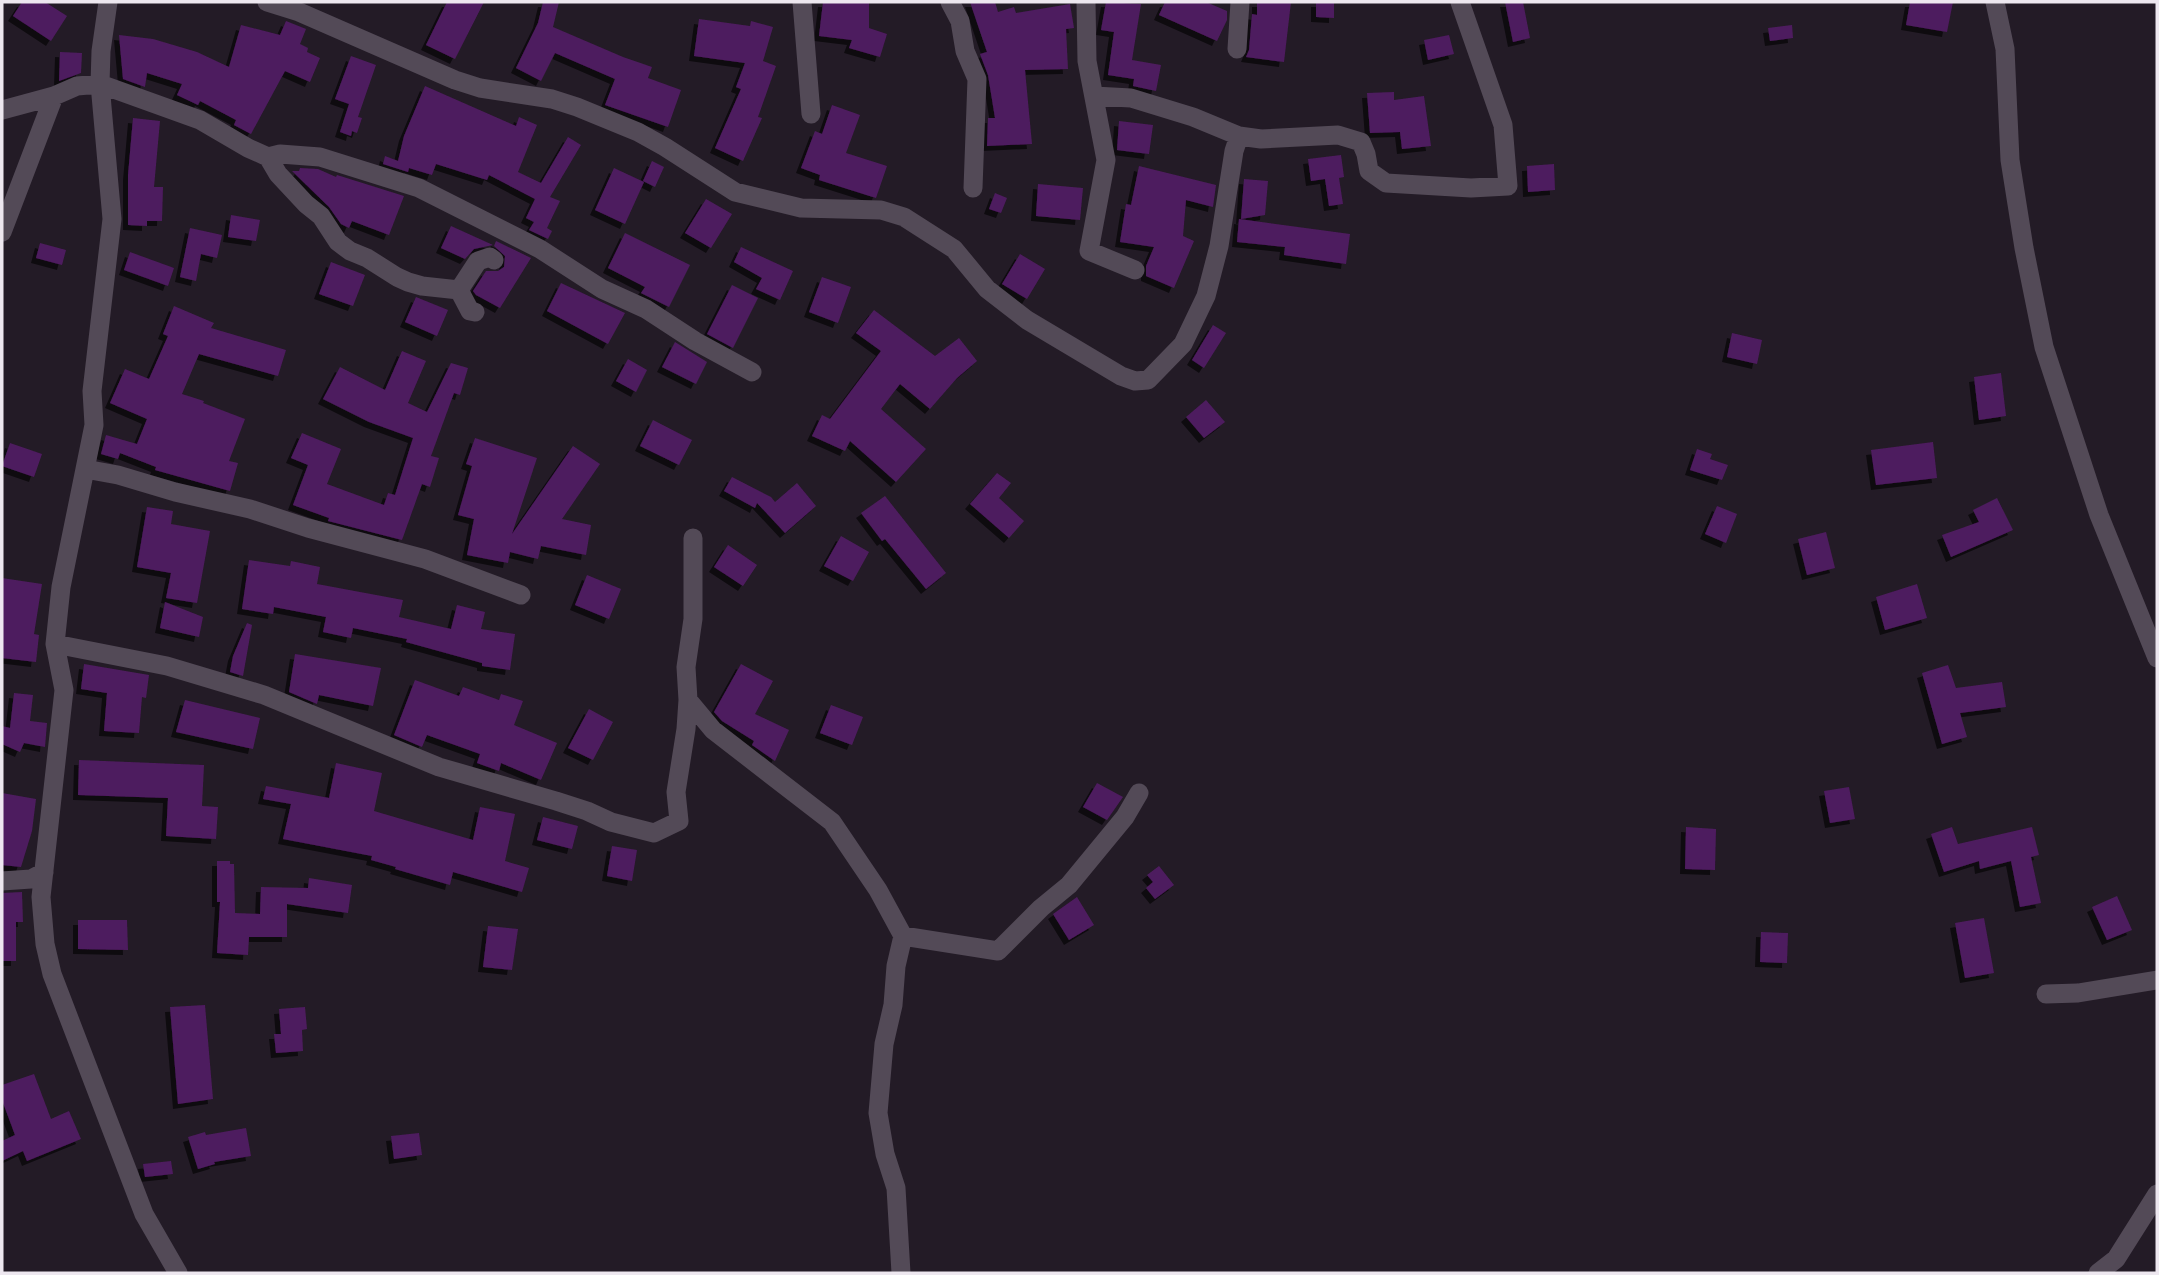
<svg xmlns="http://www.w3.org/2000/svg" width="2159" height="1275" viewBox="0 0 2159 1275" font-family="Mulish,sans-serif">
<defs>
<filter id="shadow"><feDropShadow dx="-5" dy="5" stdDeviation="0" flood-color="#0009"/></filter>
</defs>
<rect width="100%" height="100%" fill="#231b26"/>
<path fill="#4e1b5f" filter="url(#shadow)" d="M22,2H45L67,16L51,41L13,16Z
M447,2H484L455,59L426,45Z
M543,2H559L553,27L623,57L652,67L648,78L681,90L668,127L605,105L615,79L555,53L541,81L516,68L538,23Z
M823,2H869V28L887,34L880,57L849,48L852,40L819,36Z
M970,2H995L998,12L1014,7L1016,13L1070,4L1074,28L1066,29L1068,69L1025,70L1032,144L987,146L988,118H995L988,75L980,54L987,52Z
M1106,2L1141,4L1132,60L1161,65L1156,91L1133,86L1134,79L1108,75L1114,32L1101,30Z
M1165,2H1206L1227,11V20L1217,41L1159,15Z
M1257,2H1291L1284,62L1246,57L1249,50L1252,14L1257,15Z
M1316,2H1334V18L1316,17Z
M1505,2H1523L1530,38L1513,42Z
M1910,2H1953L1947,32L1906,25Z
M699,19L750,26L751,21L773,27L763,61L776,66L758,117L762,118L743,161L715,148L741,89L736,87L745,63L694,56Z
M286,21L306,29L300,44L308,48L307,52L320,58L310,82L285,71L251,134L234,125L236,120L200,101L198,105L177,95L182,84L147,73L145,87L123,79L119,35L153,39L197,52L229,67L241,25L280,35Z
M1792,25L1793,38L1770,41L1768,28Z
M1449,35L1454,54L1428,60L1424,40Z
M60,52L82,53L81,73L59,81Z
M351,56L376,65L358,117L362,118L357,133L352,131L351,136L340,132L349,104L335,99Z
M425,86L516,126L519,117L537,125L518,172L541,183L568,137L581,145L550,197L560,201L547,228L552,231L548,239L529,230L534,222L526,218L535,199L489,175L487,180L436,164L432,175L409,168L408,172L383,164L385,156L398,161L404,136Z
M1394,92V100L1424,96L1431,146L1402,149L1400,132L1370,133L1367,93Z
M832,105L860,115L846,153L887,166L876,198L819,180L820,175L801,168L815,131L822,134Z
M133,118L160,121L154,187H163L162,221H147V226L128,225V175Z
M1119,121L1153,125L1149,154L1117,150Z
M1341,155L1344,177L1339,178L1343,204L1329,206L1325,179L1311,181L1308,159Z
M652,161L664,167L655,187L643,181Z
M1554,164L1555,190L1528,192L1527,166Z
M1139,166L1216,185L1213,207L1186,200L1183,236L1194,241L1174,288L1146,276V266L1154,247L1120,242L1126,204L1131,205Z
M300,168L318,169L336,177L337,175L404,196L389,235L352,221L349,228L341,224L329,207L292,171H299Z
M614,168L644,182L625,224L595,210Z
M1244,179L1268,181L1265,215L1241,219Z
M1038,184L1083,188L1080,220L1036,216Z
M995,193L1007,198L1001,213L989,209Z
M706,199L732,214L711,248L685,233Z
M231,215L260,220L256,241L228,237Z
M1239,219L1350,234L1346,264L1284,255L1285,247L1237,242Z
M451,226L493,245L474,249L465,259L441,248Z
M190,228L222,235L217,258L201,254L196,281L180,277Z
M625,233L690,265L669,307L641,293L645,287L608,268Z
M496,241L531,258L500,308L476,295L473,291L486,271H498L504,267L505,256L494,246Z
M40,243L66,250L62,265L36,258Z
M741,247L793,271L780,300L756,289L762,278L734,262Z
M130,252L174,268L168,286L124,270Z
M1020,254L1045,269L1027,299L1002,284Z
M331,262L365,275L353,306L319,294Z
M822,277L851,287L838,323L809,312Z
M561,283L625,313L608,344L547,311Z
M732,285L758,298L733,348L707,334Z
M416,297L448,310L437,336L405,322Z
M174,306L214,323L211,328L286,350L278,376L199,354L182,394L204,401L203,403L245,419L229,461L238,463L230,491L155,470L156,467L120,453L118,459L101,454L106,435L137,444L147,419L110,403L125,369L149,379L168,336L163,334Z
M874,310L935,356L959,338L977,361L957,378L930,409L900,384L881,409L926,449L896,482L850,441L845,451L812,436L822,415L830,419L881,351L856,333Z
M1213,325L1226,333L1204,368L1192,360Z
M1732,333L1762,340L1757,364L1727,357Z
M675,342L707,362L696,384L662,367Z
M402,351L426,361L408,403L427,412L451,363L468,368L460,395L454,393L431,456L439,458L430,487L422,484L402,540L328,521L329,518L293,505L308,465L291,458L302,433L341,449L327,484L384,505L388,493L395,495L413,438L369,422L323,399L340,367L385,390Z
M628,359L647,370L636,392L616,381Z
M2001,373L2006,416L1979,420L1974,377Z
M1206,400L1225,422L1204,438L1186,417Z
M653,420L692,440L679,465L640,446Z
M475,438L537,458L512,534L573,446L600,464L562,519L591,525L586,555L541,546L538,559L510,552L508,563L467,555L474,519L458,515L472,466L466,464Z
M1933,442L1937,478L1876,485L1871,450Z
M10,443L42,454L34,477L2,466Z
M1697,449L1712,454L1710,459L1728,465L1722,480L1690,470Z
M997,473L1011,483L999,498L1024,521L1009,538L970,504Z
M732,477L771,497L775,502L797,483L816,506L785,533L757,503L755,508L724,491Z
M885,496L946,573L926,589L885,539L882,541L861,513Z
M1997,498L2013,530L1951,557L1942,535L1979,522L1973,510Z
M1717,506L1737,514L1726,543L1705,534Z
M147,507L173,511L171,524L210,531L197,603L166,598L171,573L137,567Z
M1826,532L1835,568L1807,575L1798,539Z
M841,536L869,552L853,581L824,566Z
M728,545L757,565L743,586L714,567Z
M249,560L290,566L291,561L320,567L317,584L403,600L399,617L451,629L457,605L485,612L481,629L515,634L510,670L482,666V663L406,642L407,639L353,628L351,638L323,632L326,617L274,607L273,614L242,609Z
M587,575L621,589L609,619L575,605Z
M2,578L42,584L34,634L39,635L36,662L2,658Z
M1917,584L1927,618L1885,630L1876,597Z
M165,602L203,617L199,637L160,628Z
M247,623L252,625L243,676L230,672L233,656Z
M295,654L381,668L373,706L319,695L317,704L289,692Z
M84,664L149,675L146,698L142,697L139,733L104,731L107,693L81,689Z
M741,664L773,681L755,714L789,730L775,761L752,745L754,741L722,721L714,712Z
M1948,665L1956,688L2002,682L2006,707L1960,713L1967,737L1942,744L1922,673Z
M415,680L459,696L463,687L499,700L501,694L523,701L514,725L557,743L541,780L501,763L499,771L477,763L480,754L427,735L422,747L394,735Z
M14,693L33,695L30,721L47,723L45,747L24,743L20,752L2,744V726L10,728Z
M185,700L260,718L253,749L176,732Z
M831,705L863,717L852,745L820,733Z
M589,709L613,722L593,760L568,748Z
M79,760L204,765L202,806L218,807L216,839L166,836L168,798L78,795Z
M336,763L382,773L374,811L473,840L480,807L515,814L505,861L529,868L522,892L453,872L450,885L395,869L396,867L371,860L372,856L283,839L291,804L263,799L266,786L329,798Z
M1097,783L1123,797L1107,820L1083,807Z
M1849,787L1855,819L1830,823L1824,791Z
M2,793L36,799L32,831L21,867L2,865Z
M543,817L578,826L572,849L537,840Z
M1686,827L1716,829L1715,870L1685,869Z
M1952,827L1958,844L2032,827L2039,855L2031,857L2041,903L2020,907L2011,861L1980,869L1979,861L1944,872L1931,834Z
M612,846L637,850L632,881L607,876Z
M217,861H230V864H234L235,913L260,914L261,887L308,888L309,878L352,885L348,913L287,904V937H249L248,955L217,953L220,902H217Z
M1159,866L1174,885L1155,899L1146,888L1153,882L1147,875Z
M22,892L23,922H16V961H2V893Z
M2117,896L2132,930L2107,940L2092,907Z
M1077,897L1094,925L1069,940L1053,914Z
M1984,918L1994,973L1965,978L1955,923Z
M78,920H127L128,950L78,949Z
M488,926L518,929L512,970L483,967Z
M1761,932L1788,933L1787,963L1760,962Z
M205,1005L213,1099L178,1104L170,1007Z
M305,1007L307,1029L302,1030L303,1051L276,1053L274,1034H281L279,1009Z
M34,1074L51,1119L69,1111L81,1139L27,1161L23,1151L2,1161V1141L15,1135L2,1100V1085Z
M246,1128L251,1156L214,1162L215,1164L198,1169L188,1137L205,1132L206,1135Z
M419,1133L422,1155L394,1159L391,1136Z
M171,1161L173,1174L145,1177L143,1164Z"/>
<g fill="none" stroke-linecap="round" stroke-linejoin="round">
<path stroke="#534a57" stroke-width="19" d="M108,2L101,51L100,84L112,219L92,391L94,425L61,587L55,644L64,690L41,897L45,944L52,974L144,1214L178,1273
M267,2L299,12L455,80L480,88L552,99L577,107L638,132L665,147L735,192L801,208L881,210L904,217L954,249L987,289L1027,320L1121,376L1135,381L1148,380L1183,344L1206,296L1219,246L1234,151L1239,136
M802,2L811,114
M950,2L960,21L965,51L977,79L973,188
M1086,2L1087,61L1106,160L1089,251L1135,270
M1995,2L2005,49L2010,160L2024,248L2044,347L2099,515L2157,658
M1237,49L1240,2
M1094,96L1131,98L1193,117L1239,136L1261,139L1338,135L1361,142L1366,154L1369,171L1386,183L1471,188L1508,186L1503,125L1460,2
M2,110L54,96
M268,157L280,154L320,157L419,188L540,249L602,289L646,309L695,341L752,372
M2,232L54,96L77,86L100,84L200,120L248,148L268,157L278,174L306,204L321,216L338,242L350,251L367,258L397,277L408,282L422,286L459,290L470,311L475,312
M459,290L478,261L490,257L494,260
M85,469L118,475L175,492L250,509L308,528L425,559L521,595
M693,538V619L686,667L688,700L713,730L832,822L878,890L903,936L998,951L1041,908L1069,885L1125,817L1139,793
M55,644L167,666L264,695L439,767L556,801L587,811L611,822L654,833L679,821L676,792L686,729L688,700
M2,881L31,879L44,872
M2046,994L2078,993L2157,980
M901,1273L896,1188L885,1154L878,1113L884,1044L893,1005L896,966L903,936
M2098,1273L2116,1259L2157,1194"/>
</g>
<rect width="2159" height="1275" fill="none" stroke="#ede7ef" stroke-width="7"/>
</svg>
